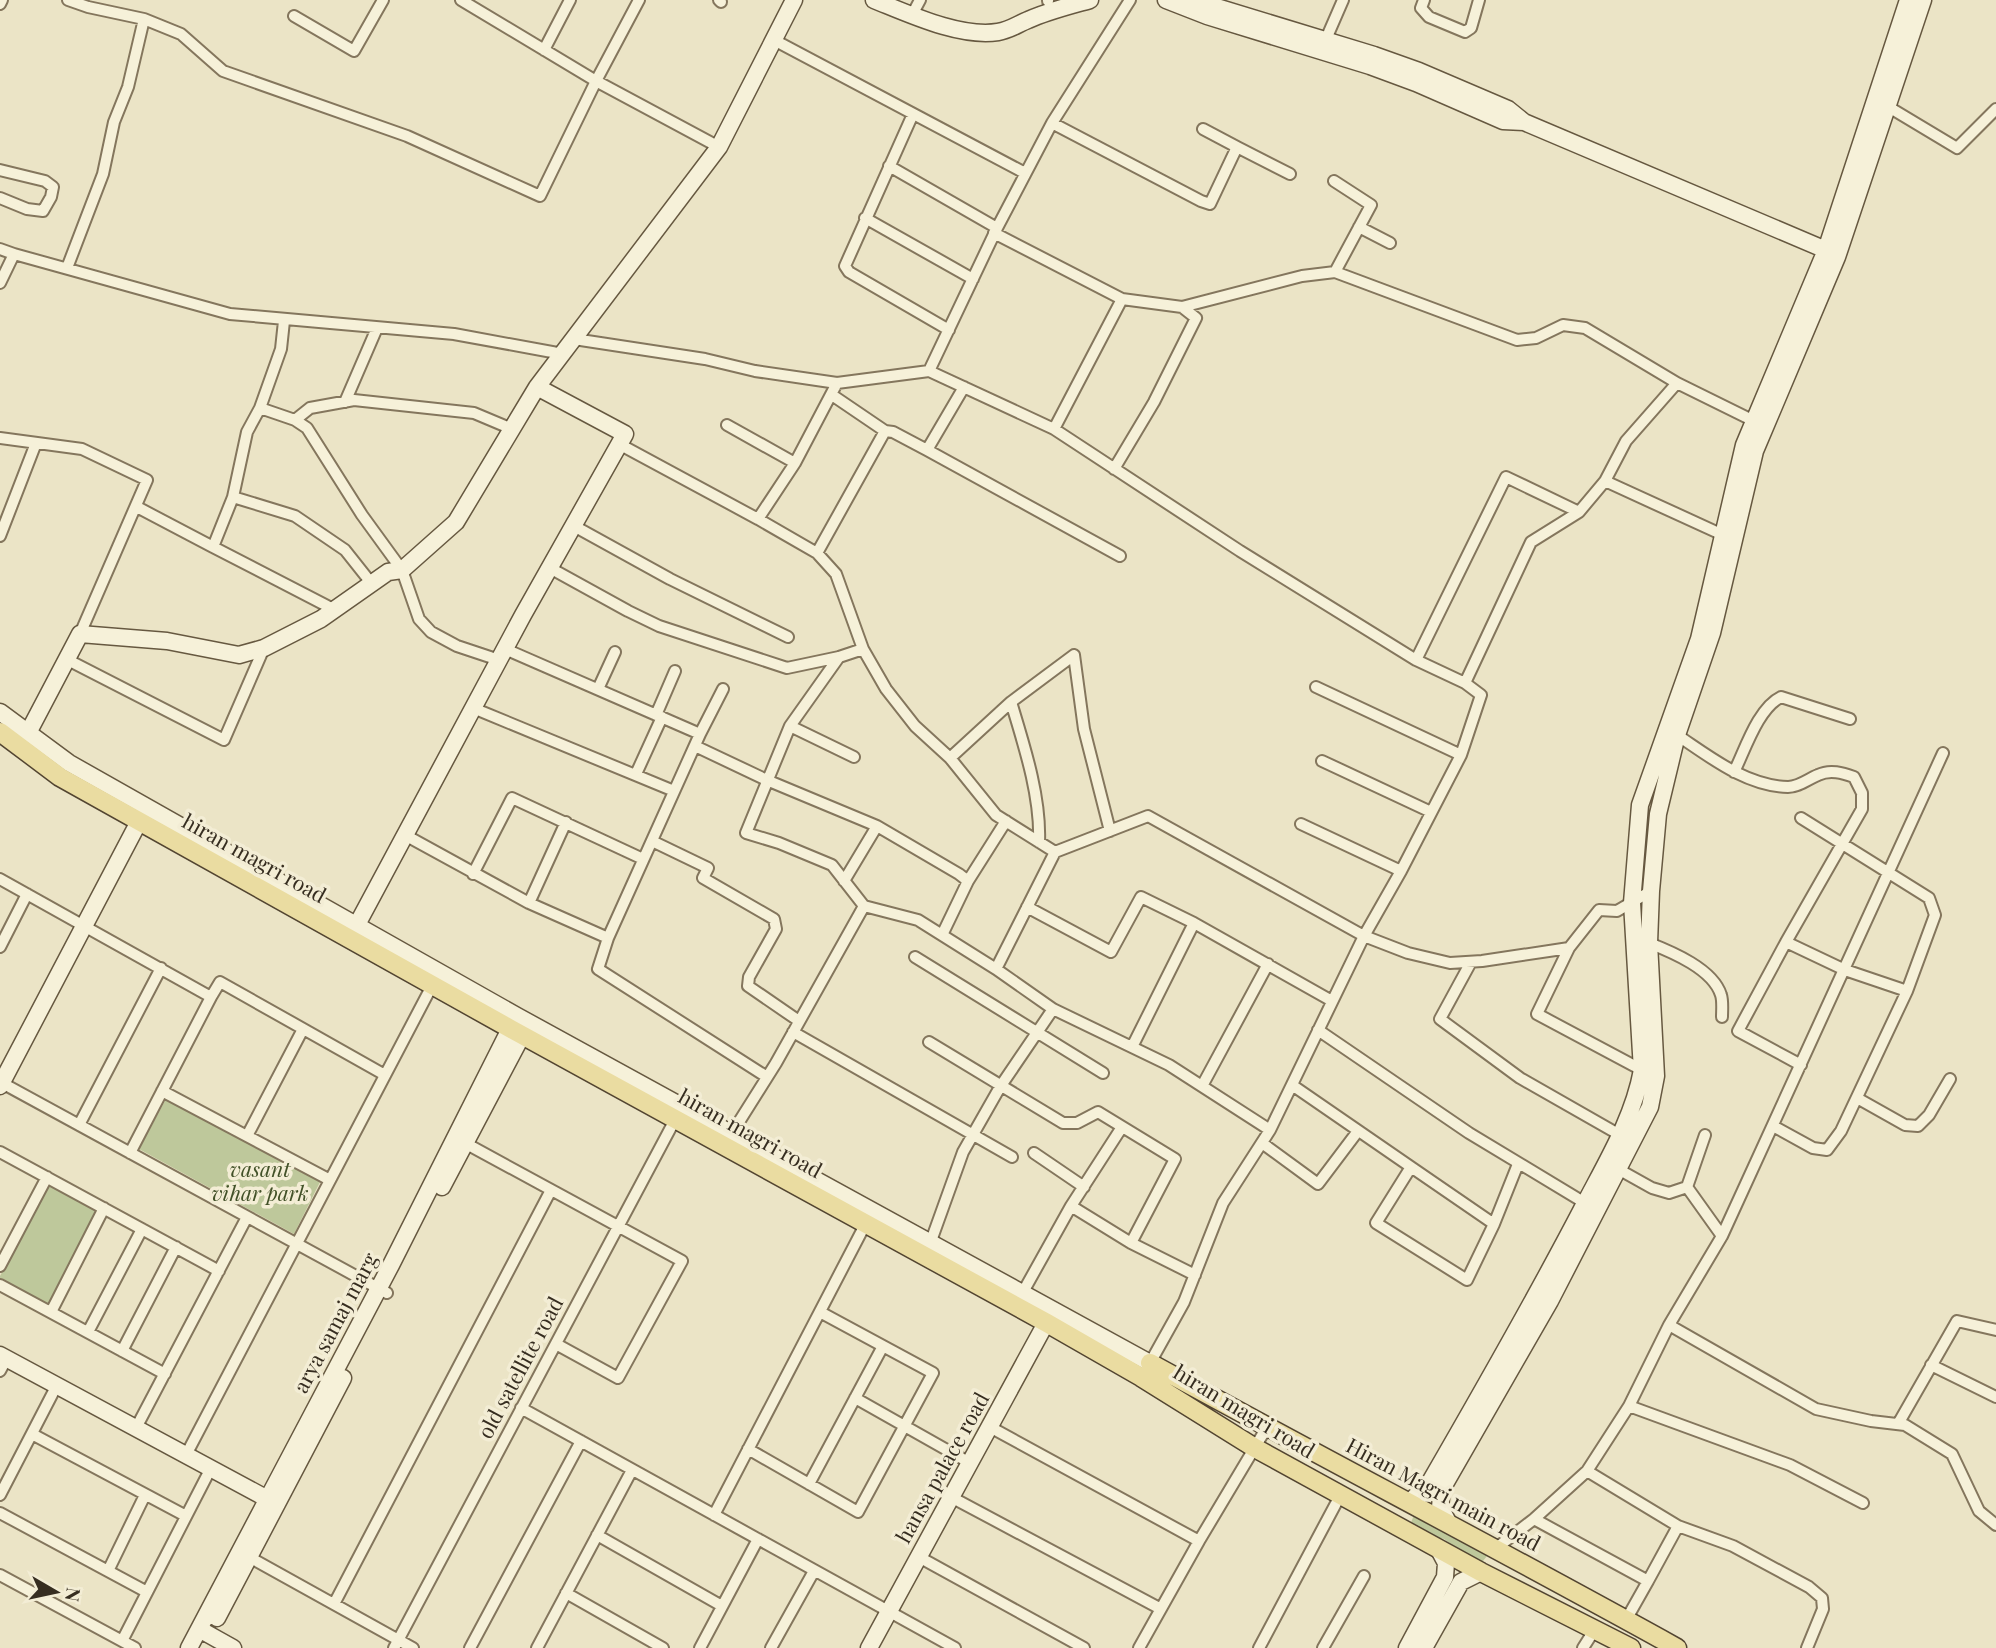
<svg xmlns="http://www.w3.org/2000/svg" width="1996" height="1648" viewBox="0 0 1996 1648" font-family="'Playfair Display',serif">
<rect width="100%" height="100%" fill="#ebe4c6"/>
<path fill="#bec89b" d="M166,1099L320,1182L294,1234L139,1149Z
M49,1183L96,1210L49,1306L0,1279V1276Z
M1414,1515L1487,1548V1556L1483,1561L1477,1563L1444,1539L1418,1533L1410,1525Z"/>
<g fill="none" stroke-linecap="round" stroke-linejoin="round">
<defs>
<path id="street" d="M68,0L88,7L144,19L181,34L223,71L407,136L540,196L596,81L719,147
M461,0L596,81L639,0
M719,0L721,2
M1048,0V1
M1424,0L1421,8L1429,17L1465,32L1471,28L1479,0
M0,4L2,0
M912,15L920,0
M294,16L354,51L383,0
M774,40L1025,173
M1323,46L1343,0
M544,50L570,0
M1887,106L1957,148L1996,109
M913,114L845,266L849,272L949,330
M1052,123L1201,201L1210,204L1237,147L1203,129
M1237,147L1290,174
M889,166L997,228
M0,170L45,181L53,187L51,197L43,211L27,209L0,198
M1334,181L1371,205L1335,272
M865,218L973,279
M1359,227L1390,243
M994,233L1122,299L1182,307L1302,276L1335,272L1517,340L1536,338L1563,325L1585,328L1677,383
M0,249L14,254
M67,268L103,174L114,122L128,87L144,19
M0,283L14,254L230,314L454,334L563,354
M574,339L705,359L755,371L837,383
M929,371L997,228L1052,123L1130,0
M832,395L885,431L893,432L927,450L1120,556
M345,402L377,328
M260,408L281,349L284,321
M295,420L310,408L354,400L474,413L512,429
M727,425L795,463
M1054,429L1122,299
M0,438L82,449L147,480L80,634
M619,444L758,519L795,463L837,383L929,371L1054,429L1240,551L1416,660L1465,683
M927,450L964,387
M1114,469L1154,402L1196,318L1182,307
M1605,481L1723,535
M233,497L295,516L345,550L372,584
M137,507L213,547
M758,519L817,553L836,574L863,649
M574,526L670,579L788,637
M0,536L36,443
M817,553L885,431
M550,568L628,611L659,626L787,668L839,657L863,649L886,689L915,726L950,758L996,815L1055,852L996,969L1053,1009L1000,1087L963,1152L931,1241
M335,610L213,547L233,497L247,432L260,408L295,420L307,428L362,515L402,570L419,619L431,632L457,646L499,660
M505,649L700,734L608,938L598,969L767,1077
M66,659L224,740L264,648
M1416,660L1506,477L1579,512
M1316,687L1461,755
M598,689L615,652
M1011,702C1024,745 1041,797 1039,842
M473,708L674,791
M656,715L675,671
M790,726L854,757
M700,734L723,689
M1677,735C1710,757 1746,786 1788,787C1799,787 1808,779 1818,775C1830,769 1843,773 1854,777L1862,793V809L1786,942
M695,746L769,781L877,826L959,874L968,881
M950,758L1011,702L1074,655L1084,729L1110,831
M1322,761L1431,812
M1734,772C1745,750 1758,708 1781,697L1850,719
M636,774L662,717
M1301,824L1401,871
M405,835L529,903L608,938
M652,841L708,868L703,878L774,919L776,929L749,977L748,986L799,1021
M1055,852L1148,816L1364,936L1408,953L1450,963L1482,961L1569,948L1599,910L1617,911L1651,891
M473,874L512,798L643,859
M0,879L211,997L130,1153
M844,881L877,826
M529,903L566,822
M864,906L918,920L996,969
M1027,907L1111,952L1141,897L1194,923
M942,935L968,881L1006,821
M1649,943C1672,952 1713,969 1721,995C1723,1001 1722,1011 1722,1017
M0,947L27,894
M1569,948L1537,1014L1642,1070
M915,957L1103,1073
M1471,962L1440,1019L1520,1078L1620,1135
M211,997L220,982L385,1075
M1053,1009L1169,1065L1270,1130
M1318,1030L1469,1133L1585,1203
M793,1032L1012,1157
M929,1042L1063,1123H1077L1098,1112L1175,1159L1131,1243
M1132,1047L1194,923L1332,1001
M1801,1065L1738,1031L1786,942L1845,970L1907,991
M2,1083L387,1293
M1292,1085L1411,1167L1376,1223L1467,1280L1494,1224L1518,1164
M1202,1086L1268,964
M162,1091L330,1180
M1857,1098L1905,1125L1918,1126L1929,1115L1950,1079
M79,1125L161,968
M1773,1126L1813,1148L1827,1150L1841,1131L1907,991L1935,915L1929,898L1801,818
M732,1133L776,1063L864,906L832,865L779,843L746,833L790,726L839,657
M1705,1135L1687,1187L1722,1236
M247,1136L303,1029
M465,1143L682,1261L618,1378L556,1344
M1262,1143L1318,1184L1358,1131
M0,1152L219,1271
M1034,1153L1084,1187
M1411,1167L1494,1224
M1618,1169L1652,1188L1669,1193L1687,1187
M1071,1206L1131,1243L1195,1275
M0,1266L47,1177
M0,1285L165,1374
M1023,1292L1071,1206L1122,1127
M51,1312L104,1208
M1669,1325L1722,1236L1943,753
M88,1332L142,1229
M122,1351L176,1247
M1150,1363L1184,1302L1223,1203L1270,1130L1364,936L1401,871L1461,755L1481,695L1465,683L1531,542L1579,512L1605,481L1626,441L1677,383L1754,421
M1931,1365L1996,1397
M0,1371L7,1358
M855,1398L970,1463
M1629,1406L1790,1465L1863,1503
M521,1408L955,1648
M1898,1424L1957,1321L1996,1330
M990,1427L1199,1541
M136,1428L247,1217
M32,1434L186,1516
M748,1449L858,1512L933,1373L820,1312
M186,1455L435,980
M1587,1471L1678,1526L1733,1546L1809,1587L1822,1598L1823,1609L1807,1648
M809,1484L883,1346
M0,1495L57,1385
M951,1497L1161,1609
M0,1513L147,1592
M714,1515L866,1223
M1534,1519L1648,1581L1678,1526
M597,1535L722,1606
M1495,1549L1534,1519L1587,1471L1629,1406L1669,1325L1816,1409L1871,1421L1905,1425L1952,1454L1979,1511L1996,1525
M249,1557L413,1648
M919,1557L1084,1648
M108,1571L145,1495
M0,1575L135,1648
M566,1593L663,1648
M334,1604L551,1190
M1626,1620L1648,1581
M122,1641L211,1468
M394,1648L677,1116
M470,1648L581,1441
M537,1648L632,1470
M700,1648L758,1539
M771,1648L814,1571
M1139,1648L1199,1541L1267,1427
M1259,1648L1341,1494
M1323,1648L1364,1576
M1583,1648L1595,1629"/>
<path id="secondary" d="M874,0C909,14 960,38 998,32C1010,30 1018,24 1028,20C1048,11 1069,6 1090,0
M1166,0L1207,16L1370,66L1416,83L1503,121L1524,122
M1177,3L1210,5L1374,55L1419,71L1508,109L1524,122L1826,250
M0,712L69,763L517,1016L1150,1363
M28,733L80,634L167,641L239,655L264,648L321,619L388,572L402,570L456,522L537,387L719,147L794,0
M352,934L523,615L625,434L537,387
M0,1086L144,812
M442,1187L528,1024
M0,1355L275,1503
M1410,1502L1430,1482C1482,1392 1533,1303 1581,1211C1604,1166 1633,1120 1642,1070L1632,903L1640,805L1699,639L1744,445L1826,250L1908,0
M1448,1522L1440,1507L1442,1489L1550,1301L1650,1107L1656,1076L1649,943L1651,891L1658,814L1677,735L1712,633L1755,451L1837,257L1923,0
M217,1618L343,1378
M199,1629L233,1648
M189,1648L391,1265L515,1019
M869,1648L1052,1312
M1407,1648L1445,1577L1446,1563L1438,1548
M1424,1648L1461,1582L1481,1572"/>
<path id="primary" d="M0,732L60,777L511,1029L1047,1323L1141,1377L1255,1448L1481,1572L1631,1648
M1150,1363C1325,1459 1502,1551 1677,1648"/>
</defs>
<use href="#street" stroke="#84765d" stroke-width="14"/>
<use href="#secondary" stroke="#665840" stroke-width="19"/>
<use href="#primary" stroke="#534531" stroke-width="21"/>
<use href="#street" stroke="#f6f1d9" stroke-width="10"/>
<use href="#secondary" stroke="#f6f1d9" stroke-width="16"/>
<use href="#primary" stroke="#eadca1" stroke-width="18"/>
</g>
<g text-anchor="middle" stroke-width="7" stroke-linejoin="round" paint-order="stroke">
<g font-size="21" fill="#362d20" stroke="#f3edd5">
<text transform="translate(254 859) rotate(29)" y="7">hiran magri road</text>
<text transform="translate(750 1134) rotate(29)" y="7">hiran magri road</text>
<text transform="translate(336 1323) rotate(-62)" y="7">arya samaj marg</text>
<text transform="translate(521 1368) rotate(-62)" y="7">old satellite road</text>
<text transform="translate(1244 1412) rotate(31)" y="7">hiran magri road</text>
<text transform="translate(943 1468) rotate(-61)" y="7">hansa palace road</text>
<text transform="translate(1443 1495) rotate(28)" y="7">Hiran Magri main road</text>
</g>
<g font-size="21" font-style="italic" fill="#425128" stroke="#f3edd5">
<text x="260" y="1177">vasant<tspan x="260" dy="24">vihar park</tspan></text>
</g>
</g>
<g transform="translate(56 1592) rotate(99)" stroke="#f3edd5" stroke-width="5" paint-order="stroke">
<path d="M0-5L12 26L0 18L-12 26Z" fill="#362d20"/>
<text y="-10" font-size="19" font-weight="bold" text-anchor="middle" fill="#362d20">N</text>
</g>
</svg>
